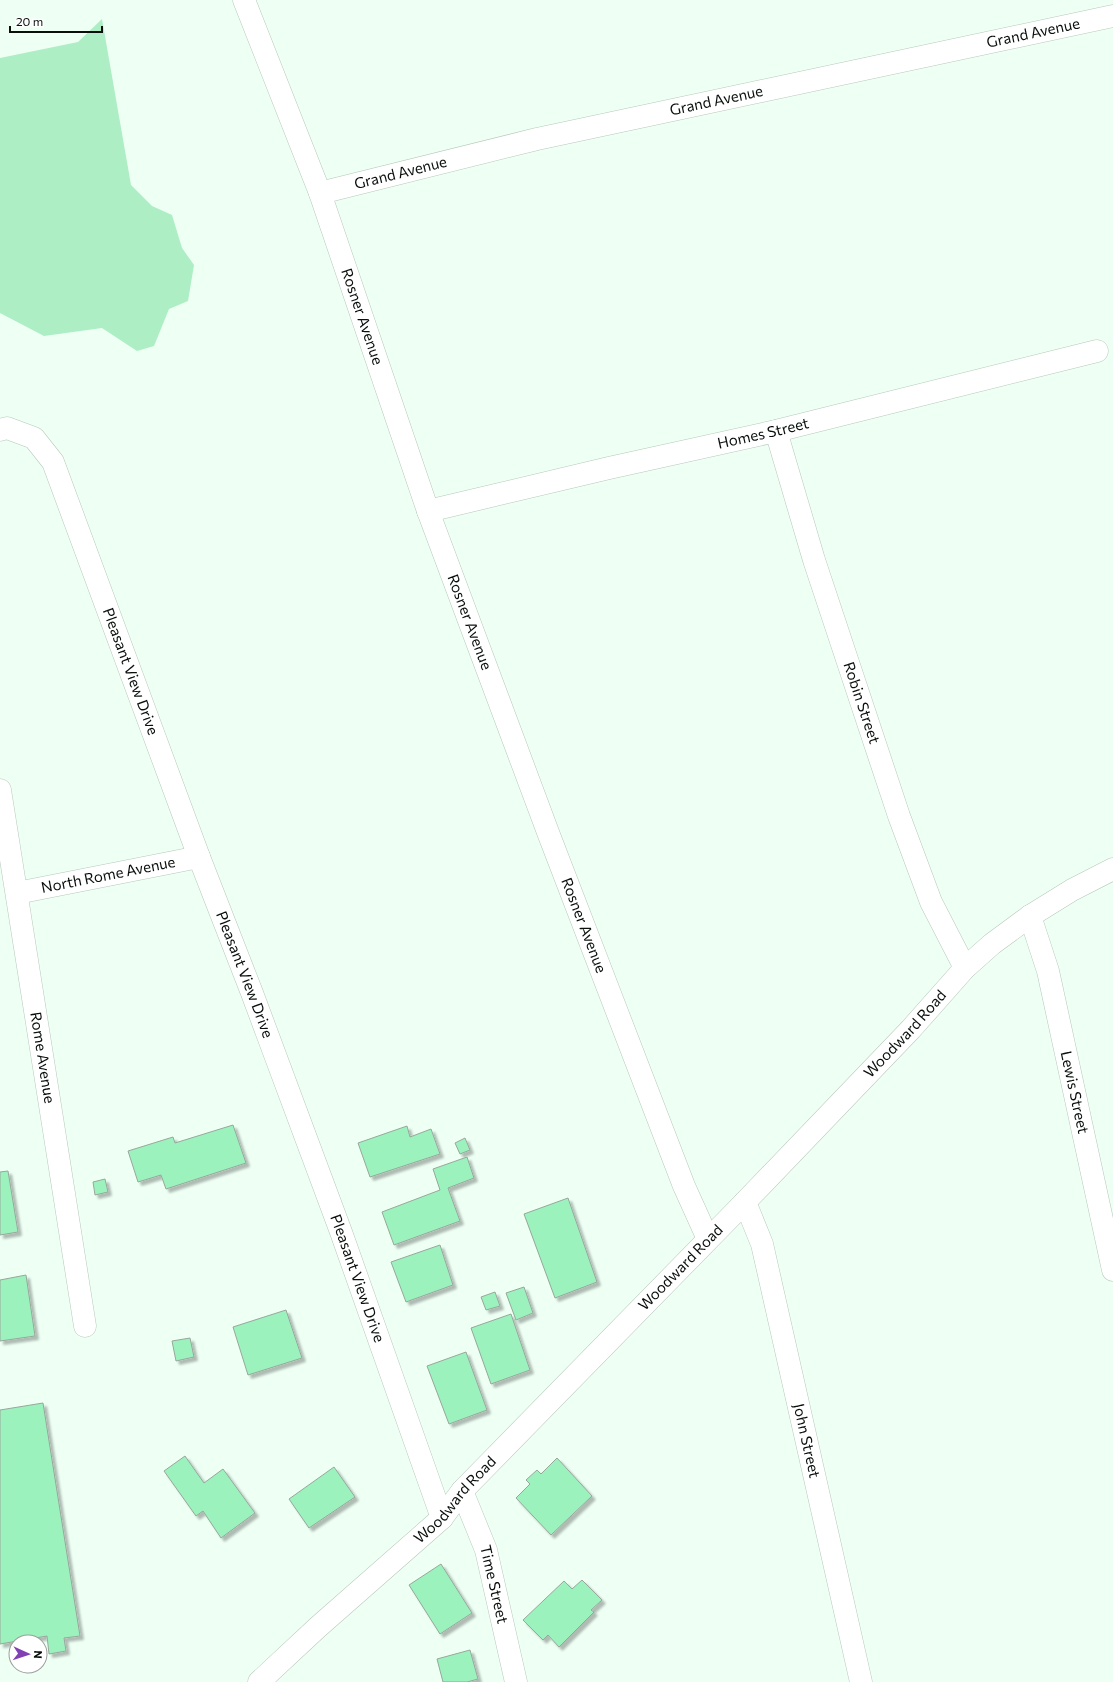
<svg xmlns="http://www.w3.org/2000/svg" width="1113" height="1682" viewBox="0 0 1113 1682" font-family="Commissioner,sans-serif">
<defs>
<filter id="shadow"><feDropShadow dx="3.5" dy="3.5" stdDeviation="1" flood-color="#0004"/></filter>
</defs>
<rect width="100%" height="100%" fill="#eefff4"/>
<path fill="#adeec5" d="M102,19L131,185L152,206L172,215L182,248L194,265L188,301L169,309L154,346L137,351L102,328L44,336L0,313V58L78,42Z"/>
<path fill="#9bf2bd" stroke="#97a79c" filter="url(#shadow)" d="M233,1125L246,1163L166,1189L161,1175L138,1182L128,1151L173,1137L175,1143Z
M407,1126L410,1137L431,1129L440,1154L370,1177L358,1143Z
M465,1138L470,1150L460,1154L455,1143Z
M467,1157L474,1178L448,1188L460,1221L394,1245L382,1212L440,1190L433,1169Z
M8,1171L18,1232L0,1235V1172Z
M105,1179L108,1192L95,1195L93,1182Z
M568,1198L597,1282L555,1298L524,1214Z
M440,1245L453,1285L406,1302L391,1262Z
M26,1275L35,1336L0,1341V1280Z
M524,1287L533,1313L516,1320L506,1293Z
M495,1292L500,1306L486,1310L481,1297Z
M286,1310L302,1358L248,1375L233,1327Z
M511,1314L530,1370L491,1384L471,1328Z
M190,1338L194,1357L176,1361L172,1341Z
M466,1352L487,1410L449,1424L427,1366Z
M43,1403L80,1636L64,1638L66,1651L49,1654L47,1636L0,1644V1410Z
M185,1456L204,1483L223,1469L255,1513L221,1538L203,1511L196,1516L164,1471Z
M557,1458L592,1496L551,1535L516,1498L530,1484L526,1480L537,1470L541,1474Z
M334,1467L355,1497L309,1528L289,1499Z
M441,1564L472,1613L440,1634L409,1585Z
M582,1580L602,1600L591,1610L594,1612L559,1647L548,1635L543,1640L523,1620L564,1581L572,1589Z
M470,1650L478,1679L467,1682H443L437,1659Z"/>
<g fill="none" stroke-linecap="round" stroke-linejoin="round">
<defs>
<g id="street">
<path id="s1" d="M244,0L320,193L428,511L549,835L684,1186L708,1239"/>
<path id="s2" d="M320,193L537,139L1113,16"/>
<path id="s3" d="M0,430L7,428L34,438L53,462L199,857L252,993L341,1232L442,1518"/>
<path id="s4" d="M776,431L814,560L899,816L931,902L965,968"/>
<path id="s5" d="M428,511L609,468L776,431L1097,351"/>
<path id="s6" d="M0,790L85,1326"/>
<path id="s7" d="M17,893L199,857"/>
<path id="s8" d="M1030,916L1048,971L1113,1270"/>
<path id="s9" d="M745,1202L762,1244L861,1682"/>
<path id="s10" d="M462,1491L486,1550L516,1682"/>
</g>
<g id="secondary">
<path id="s11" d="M259,1682L318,1627L442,1518L462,1491L745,1202L911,1029L965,968L992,944L1030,916L1072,890L1113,869"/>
</g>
</defs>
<use href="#street" stroke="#b8c8bd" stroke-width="23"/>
<use href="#secondary" stroke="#b8c8bd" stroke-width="23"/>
<use href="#street" stroke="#fff" stroke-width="22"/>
<use href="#secondary" stroke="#fff" stroke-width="22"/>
</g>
<g text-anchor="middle" stroke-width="3" stroke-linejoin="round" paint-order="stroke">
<g font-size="15" fill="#0a0f0c" stroke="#fff">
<text dy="5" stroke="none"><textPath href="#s2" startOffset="731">Grand Avenue</textPath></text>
<text dy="5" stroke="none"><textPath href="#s2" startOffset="407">Grand Avenue</textPath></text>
<text dy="5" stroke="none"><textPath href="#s2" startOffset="83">Grand Avenue</textPath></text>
<text dy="5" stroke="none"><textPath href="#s1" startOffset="338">Rosner Avenue</textPath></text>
<text dy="5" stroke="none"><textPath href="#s5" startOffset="344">Homes Street</textPath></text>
<text dy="5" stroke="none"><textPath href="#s1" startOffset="662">Rosner Avenue</textPath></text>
<text dy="5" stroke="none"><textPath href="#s3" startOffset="290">Pleasant View Drive</textPath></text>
<text dy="5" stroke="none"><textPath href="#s4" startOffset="285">Robin Street</textPath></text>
<text dy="5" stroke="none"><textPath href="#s7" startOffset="93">North Rome Avenue</textPath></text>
<text dy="5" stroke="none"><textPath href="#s1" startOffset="986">Rosner Avenue</textPath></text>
<text dy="5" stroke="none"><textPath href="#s3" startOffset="614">Pleasant View Drive</textPath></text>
<text dy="5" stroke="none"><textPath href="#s11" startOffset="916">Woodward Road</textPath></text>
<text dy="5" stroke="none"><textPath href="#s6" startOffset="271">Rome Avenue</textPath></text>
<text dy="5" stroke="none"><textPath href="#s8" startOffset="182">Lewis Street</textPath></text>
<text dy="5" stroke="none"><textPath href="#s11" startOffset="592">Woodward Road</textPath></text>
<text dy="5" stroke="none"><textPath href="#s3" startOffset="938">Pleasant View Drive</textPath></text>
<text dy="5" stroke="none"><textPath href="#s9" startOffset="247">John Street</textPath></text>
<text dy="5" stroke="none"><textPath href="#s11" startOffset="268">Woodward Road</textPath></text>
<text dy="5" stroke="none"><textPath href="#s10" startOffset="99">Time Street</textPath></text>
</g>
</g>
<g transform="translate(28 1654) rotate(93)"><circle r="19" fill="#ffffff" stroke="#9d9f9e"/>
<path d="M0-3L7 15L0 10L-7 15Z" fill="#8141b5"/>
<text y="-6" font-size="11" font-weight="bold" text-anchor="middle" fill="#0a0f0c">N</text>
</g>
<path d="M10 26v6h92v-6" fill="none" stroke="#0a0f0c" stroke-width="2"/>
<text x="16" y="26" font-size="12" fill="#0a0f0c" stroke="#ffffff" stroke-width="3" paint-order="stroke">20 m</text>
</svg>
